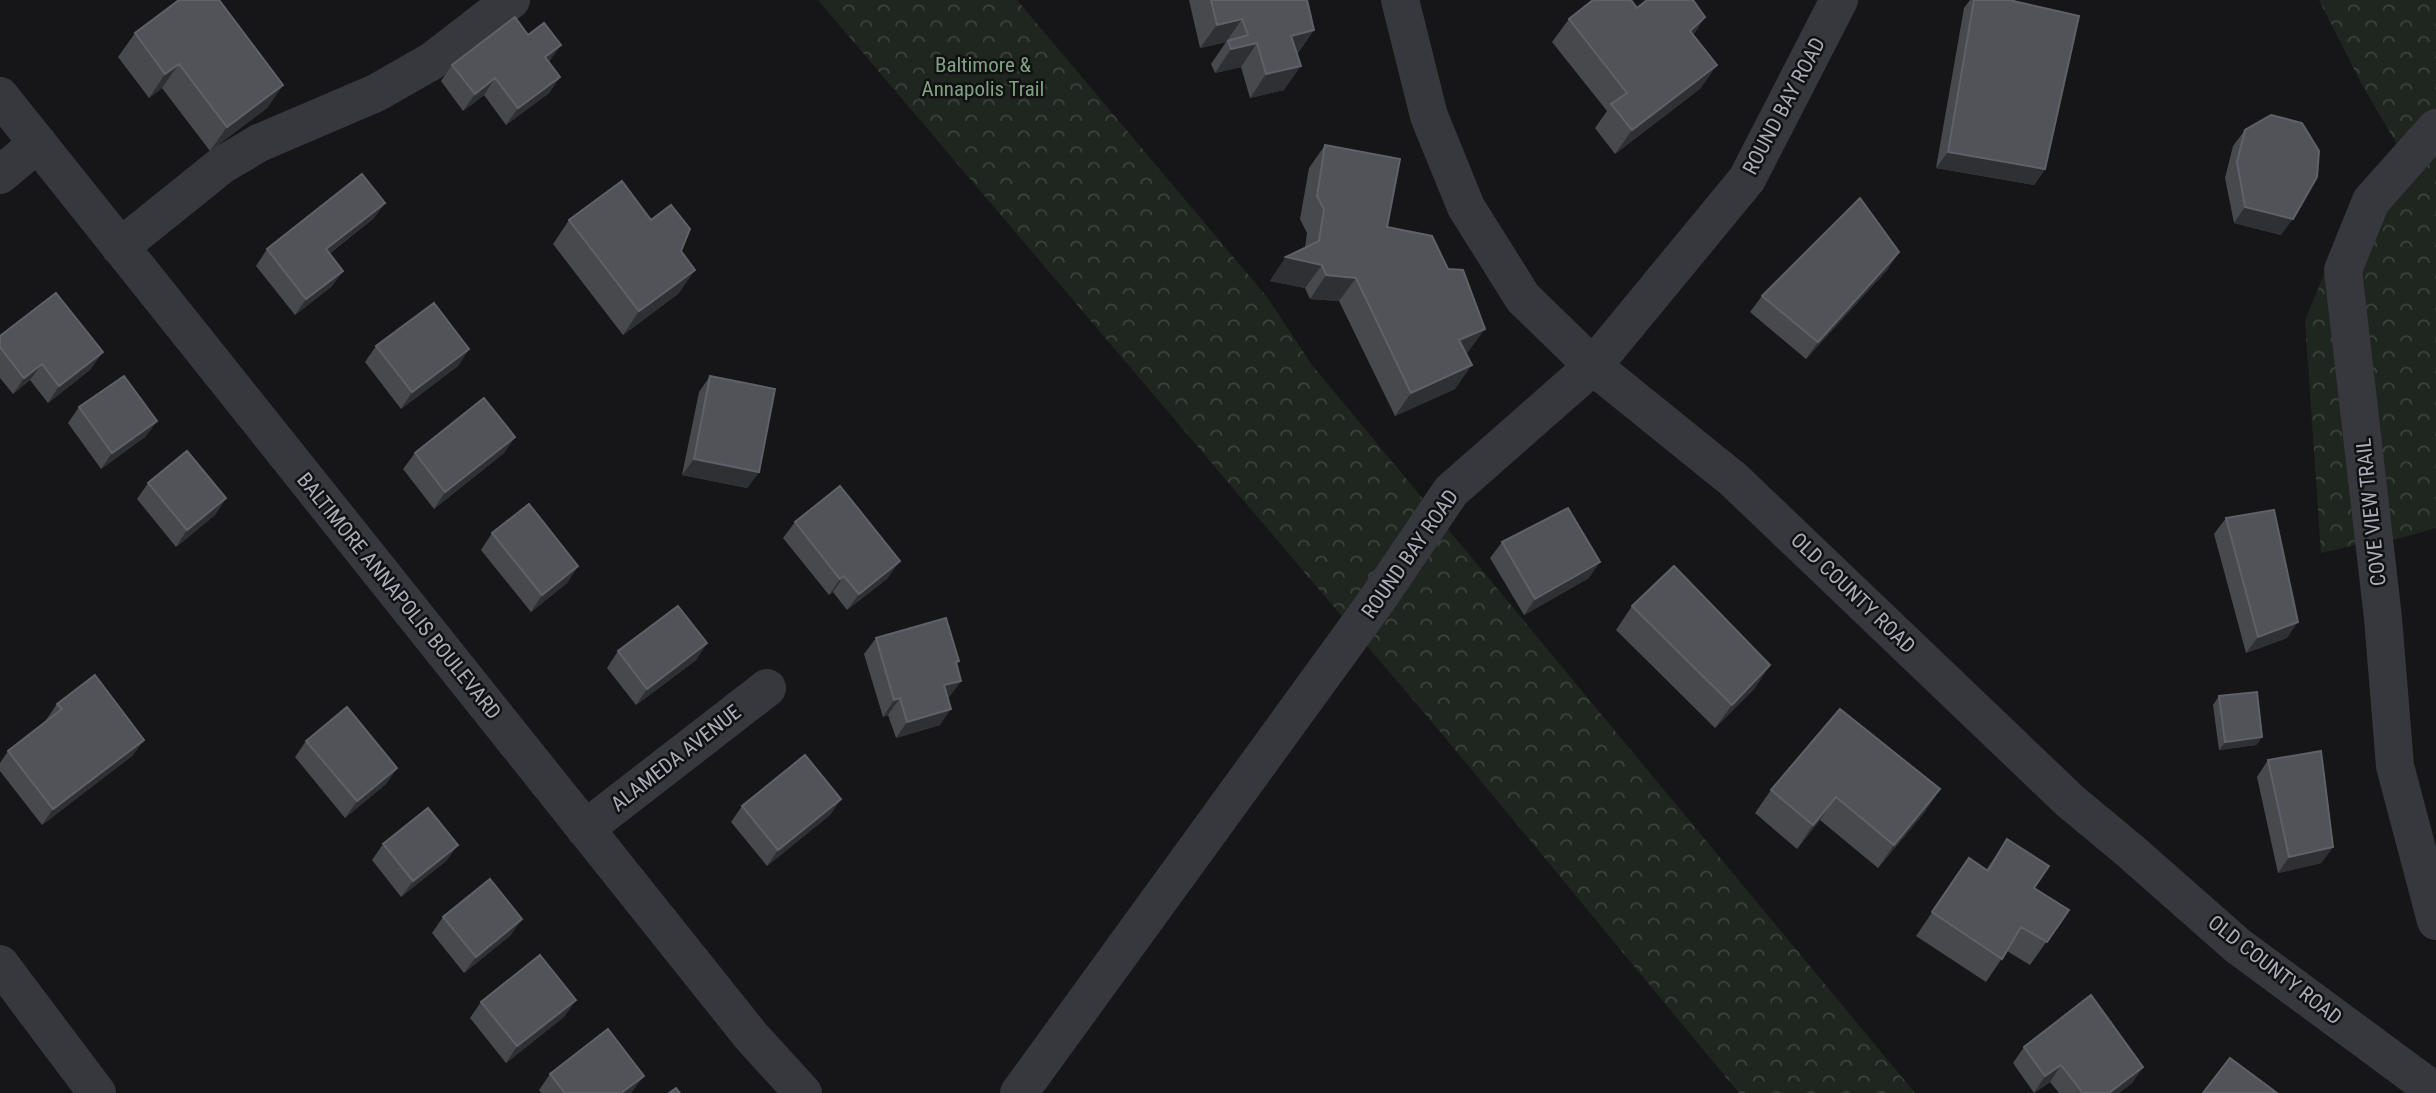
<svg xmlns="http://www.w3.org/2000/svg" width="2436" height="1093" viewBox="0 0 2436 1093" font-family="'Roboto Condensed',sans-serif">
<defs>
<pattern id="park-crowns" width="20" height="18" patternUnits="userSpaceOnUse" patternTransform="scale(1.75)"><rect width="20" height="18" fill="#1e261f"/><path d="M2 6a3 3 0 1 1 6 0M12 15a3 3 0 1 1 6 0" fill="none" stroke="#3c433d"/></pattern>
</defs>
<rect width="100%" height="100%" fill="#161618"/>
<path fill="url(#park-crowns)" d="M818,0H1017L1267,297L1312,365L1915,1093H1739L1442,734Z
M2319,0H2436V528L2383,543L2382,539L2321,553L2305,321L2343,227L2399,148L2360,81Z"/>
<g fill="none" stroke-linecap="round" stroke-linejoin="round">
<path stroke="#37383d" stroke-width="38" d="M1400,0L1429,116L1466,207L1523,298L1593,366L1734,480L2070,801L2129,850L2238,946L2436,1092
M0,96L751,1036L803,1093
M2436,128L2371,201L2343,270L2383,618L2395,766L2436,921
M0,175L38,143
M120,247L222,165L259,143L376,93L432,61L511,0
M585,829L767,688
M0,964L97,1093
M1019,1093L1377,600L1451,491L1593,366L1747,179L1839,0"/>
</g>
<path fill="#47494d" d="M1189,0H1307L1314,30L1297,54L1284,90L1250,98L1241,67L1215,73L1211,64L1226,42L1200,48Z
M1970,0H2009L2045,169L2034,185L1936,168L1964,8Z
M1637,8L1705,17L1693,35L1701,88L1615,154L1595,128L1607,111L1552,42L1569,19Z
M135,33L283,85L267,108L210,151L162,88L149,98L118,57Z
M549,62L560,77L549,93L506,125L484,95L463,111L441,81L452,65Z
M2245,130L2281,235L2234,223L2225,178L2233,146Z
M1325,145L1387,227L1468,352L1466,353L1455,389L1395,416L1339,301L1310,299L1305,288L1270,281L1286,257L1305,248L1307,233L1300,219L1309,168Z
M385,203L373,219L329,254L343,271L331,287L295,315L256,266L267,249Z
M569,220H651L681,251L679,293L623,335L553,244Z
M1888,269L1806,359L1750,312L1762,296Z
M0,336L91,369L48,403L30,380L13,394L0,378Z
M376,346L469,349L458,366L401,409L365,362Z
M710,376L759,472L747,488L682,475L699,392Z
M79,407L157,421L145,437L101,469L68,423Z
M515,437L504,453L434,509L403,469L415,453Z
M148,483L226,498L215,515L176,547L137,499Z
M2226,518L2287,638L2246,653L2214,534Z
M795,522L888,578L847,610L833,592L829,595L783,538Z
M492,533L578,566L567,583L531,612L481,550Z
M1502,542L1589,578L1524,615L1490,558Z
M1632,606L1770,665L1754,689L1715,728L1616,630Z
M876,638L959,661L956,665L961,681L949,697H948L940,725L896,738L888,715L883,717L864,654Z
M707,643L696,660L636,705L607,668L618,651Z
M2219,696L2262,737L2256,745L2219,750L2213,705Z
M57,704L144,740L132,756L42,825L0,771V763L8,751L47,721L46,720Z
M306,741L397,768L386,784L345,818L295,757Z
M2268,760L2333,847L2321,863L2278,873L2257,777Z
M1940,789L1924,813L1878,868L1820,820L1797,849L1755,813L1771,790Z
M841,799L830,815L767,866L731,822L742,806Z
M2007,839L2034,888L2069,910L2030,965L2007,951L1986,982L1916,936L1969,858L1986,870Z
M383,844L458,845L446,861L401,897L372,860Z
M443,917L511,935L464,973L432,933Z
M481,1002L565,1016L506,1063L470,1018Z
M2024,1047L2143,1067L2132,1083L2119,1093H2059L2050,1082L2034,1093L2013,1063Z
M550,1074L632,1092L631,1093H541L539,1090Z"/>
<path fill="#2f3033" d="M1705,17L1689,40L1690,31Z
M1242,19L1226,42L1200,48L1217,25Z
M1314,30L1297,53L1275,60L1291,36Z
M1257,43L1241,67L1215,73L1231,49Z
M561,45L549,62L533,73L545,57Z
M179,64L162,88L149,98L165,74Z
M1717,65L1701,88L1615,154L1632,130Z
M1301,66L1284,90L1250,98L1266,74Z
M560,77L549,93L506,125L518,108Z
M495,78L484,95L463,111L475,94Z
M283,85L267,108L210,151L227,127Z
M1948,152L2045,169L2034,185L1936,168Z
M385,203L373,219L314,265L326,249Z
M2245,207L2293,219L2281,235L2234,223Z
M1899,252L1888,269L1806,359L1818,342Z
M1286,257L1322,265L1305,288L1270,281Z
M695,270L679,293L623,335L639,311Z
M343,271L331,287L295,315L306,299Z
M1326,275L1356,278L1339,301L1310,299Z
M1485,329L1468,352L1443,364L1459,340Z
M469,349L458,366L401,409L412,392Z
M103,352L91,369L48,403L59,386Z
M42,364L30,380L13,394L24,378Z
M1472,365L1455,389L1395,416L1411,393Z
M157,421L145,437L101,469L112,453Z
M515,437L504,453L434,509L445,492Z
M694,459L759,472L747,488L682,475Z
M226,498L215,515L176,547L187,530Z
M900,561L888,578L847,610L859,594Z
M1600,562L1589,578L1524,615L1535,599Z
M578,566L567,583L531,612L542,595Z
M844,576L833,592L829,595L840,579Z
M2298,622L2287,638L2246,653L2258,637Z
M707,643L696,660L636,705L647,689Z
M1770,665L1754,689L1715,728L1732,705Z
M961,681L949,697L933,702L944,685Z
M900,698L888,715L883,717L894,700Z
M951,709L940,725L896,738L907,722Z
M2262,737L2256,745L2219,750L2225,742Z
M144,740L132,756L42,825L53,809Z
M397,768L386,784L345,818L357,801Z
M1940,789L1924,813L1878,868L1894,845Z
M1836,797L1820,820L1797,849L1813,825Z
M841,799L830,815L767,866L778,850Z
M458,845L446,861L401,897L413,881Z
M2333,847L2321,863L2278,873L2289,857Z
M522,919L511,935L464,973L476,957Z
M576,1000L565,1016L506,1063L517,1046Z
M2061,1065L2050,1082L2034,1093L2045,1076Z
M2143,1067L2132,1083L2119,1093H2109Z
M644,1076L632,1092L631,1093H621Z"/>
<path fill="#525359" stroke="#5f6168" stroke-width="2" d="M179,0H219L283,85L227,127L179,64L165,74L135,33Z
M1211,0H1307L1314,30L1291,36L1301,66L1266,74L1257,43L1231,49L1228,41L1248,35L1242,19L1217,25Z
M1593,0H1631L1637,8L1647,0H1693L1705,17L1690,31L1717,65L1632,130L1611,104L1627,93L1569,19Z
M1974,0H2009L2079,16L2045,169L1948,152Z
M515,17L528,35L544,23L561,45L545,57L560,77L518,108L495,78L475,94L452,65Z
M2271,115L2302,123L2319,151L2317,177L2293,219L2245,207L2237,162L2245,130Z
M1325,145L1400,159L1387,227L1432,236L1448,269L1463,270L1485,329L1459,340L1472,365L1411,393L1356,278L1326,275L1322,265L1286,257L1319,241L1324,209L1317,196Z
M362,174L385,203L326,249L343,271L306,299L267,249Z
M622,181L651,220L671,205L690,229L681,251L695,270L639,311L569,220Z
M1860,198L1899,252L1818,342L1762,296Z
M56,293L103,352L59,386L42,364L24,378L0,347V336Z
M434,303L469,349L412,392L376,346Z
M124,376L157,421L112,453L79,407Z
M710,376L775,389L759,472L694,459Z
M484,398L515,437L445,492L415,453Z
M187,451L226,498L187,530L148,483Z
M840,486L900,561L859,594L844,576L840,579L795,522Z
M529,504L578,566L542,595L492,533Z
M1568,508L1600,562L1535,599L1502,542Z
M2274,510L2298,622L2258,637L2226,518Z
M1674,566L1770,665L1732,705L1632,606Z
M678,606L707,643L647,689L618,651Z
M946,618L959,661L956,662L961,681L944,685L951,709L907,722L900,698L894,700L876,638Z
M95,675L144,740L53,809L8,751L62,709L57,704Z
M2257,692L2262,737L2225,742L2219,696Z
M347,707L397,768L357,801L306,741Z
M1840,709L1940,789L1894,845L1836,797L1813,825L1771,790Z
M2321,751L2333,847L2289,857L2268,760Z
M805,755L841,799L778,850L742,806Z
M428,808L458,845L413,881L383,844Z
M2007,839L2049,866L2034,888L2069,910L2047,942L2021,927L2002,959L1932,912L1969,858L1988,871Z
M490,879L522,919L476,957L443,917Z
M540,955L576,1000L517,1046L481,1002Z
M2091,995L2143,1067L2109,1093H2083L2061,1065L2045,1076L2024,1047Z
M608,1029L644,1076L621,1093H565L550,1074Z
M2230,1058L2277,1093H2203Z
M676,1088L680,1093H669Z"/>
<g text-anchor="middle" stroke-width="5" stroke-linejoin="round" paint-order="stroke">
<g font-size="21" fill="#7fa381" stroke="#111113">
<text x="983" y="72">Baltimore &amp;<tspan x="983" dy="24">Annapolis Trail</tspan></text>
</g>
<g font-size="21" fill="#a8adb8" stroke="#111113">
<text transform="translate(1784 106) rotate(-62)" y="7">ROUND BAY ROAD</text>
<text transform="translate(2371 512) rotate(-96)" y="7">COVE VIEW TRAIL</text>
<text transform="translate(1410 554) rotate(-55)" y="7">ROUND BAY ROAD</text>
<text transform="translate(1853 593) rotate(44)" y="7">OLD COUNTY ROAD</text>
<text transform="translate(399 596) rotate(51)" y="7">BALTIMORE ANNAPOLIS BOULEVARD</text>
<text transform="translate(676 758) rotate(-38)" y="7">ALAMEDA AVENUE</text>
<text transform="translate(2275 970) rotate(38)" y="7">OLD COUNTY ROAD</text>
</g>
</g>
</svg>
